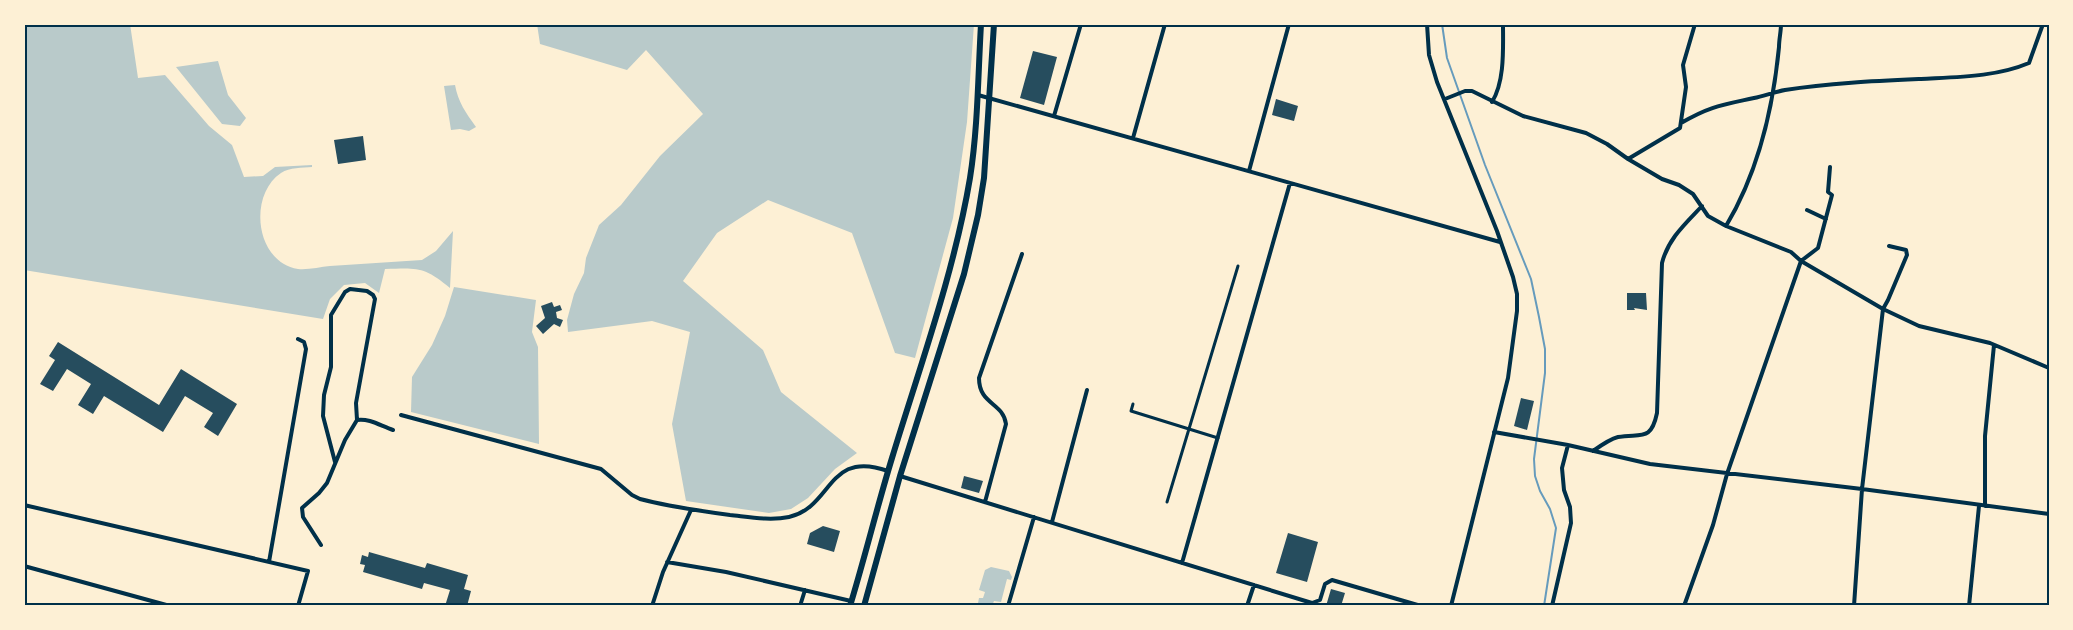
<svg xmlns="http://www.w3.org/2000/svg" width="2073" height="630" viewBox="0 0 2073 630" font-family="Roboto,sans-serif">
<rect width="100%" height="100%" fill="#fdf0d5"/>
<path fill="#b9caca" d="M24,24H130L138,78L165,75L209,126L232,145L244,177L263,176L275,167L312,165V167C302,168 290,167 281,173C248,195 255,262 298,269C308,270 320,267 330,266C361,264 391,262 422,260L436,251L453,231L450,288C424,266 417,268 385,269L379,293L365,283L344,285L330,299L323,319L24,270Z
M537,24H974L967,122L953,218L915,358L895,353L852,233L768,200L717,233L683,281L763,350L781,392L857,453L835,469L808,498L791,509L769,513L686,501L672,424L690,332L652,321L568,332L567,320L574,294L584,273L586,258L599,225L621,205L660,156L703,114L646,50L627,70L540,44Z
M218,61L228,95L246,118L240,126L222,124L176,67Z
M455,85C458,102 466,113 476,127L469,131L460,129L451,130L444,86Z
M454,287L536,300L532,332L538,347L539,444L411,412L412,377L432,345L445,316Z
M991,567L1009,571L1012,577L1011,580L1007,579L1001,602L994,601L992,606L978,603L979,598H983L985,592L979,590L985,570Z"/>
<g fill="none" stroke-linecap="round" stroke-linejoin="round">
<path stroke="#669bbc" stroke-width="2" d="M1442,24L1447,58L1485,165L1531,279L1539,317L1545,349V373L1534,459L1535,476L1540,491L1550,509L1556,528L1544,606"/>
</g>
<path fill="#264d5e" d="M1033,51L1057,57L1044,105L1020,98Z
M1276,99L1298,106L1294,121L1272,115Z
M363,136L366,160L338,164L334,140Z
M1627,293H1646L1647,310L1634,308L1635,310H1627Z
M552,302L554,307L560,305L562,310L556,312L557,318L563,320L560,327L554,324L543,334L536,326L545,318L541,306Z
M58,342L159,405L181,369L237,404L218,436L204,427L213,413L185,396L163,432L104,396L93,414L78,405L91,384L67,369L53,391L40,384L55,360L49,356Z
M1521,398L1534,401L1527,430L1514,426Z
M964,476L983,481L979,493L961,488Z
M823,526L840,531L834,552L807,544L810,533Z
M1288,533L1318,542L1307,582L1276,573Z
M369,552L425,568L427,563L468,575L464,589L471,591L467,606H445L450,590L424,583L422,589L363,572L365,565L360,564L362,555L368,557Z
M1331,589L1345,593L1341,606H1326Z"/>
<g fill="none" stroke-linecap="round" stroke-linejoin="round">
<path stroke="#003049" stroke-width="3" d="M1133,404L1131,411L1218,438
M1167,502L1238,266"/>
<path stroke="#003049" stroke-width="4" d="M1427,24L1429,55L1437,82L1497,231L1513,277L1517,294V311L1508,378L1451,606
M978,95L1500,242
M1445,99L1465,91H1472L1523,116L1586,133L1607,144L1628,159L1680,128L1686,87L1683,65L1695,24
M1492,102C1505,81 1503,48 1503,24
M1054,116L1081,24
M1681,123C1710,106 1722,105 1754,98C1764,96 1774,92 1785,90C1829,83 1876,81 1921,79C1957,77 1996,77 2029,63L2043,24
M1133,138L1165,24
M1628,159L1662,179L1679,185L1693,194L1708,216L1726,226L1791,252L1801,261L1883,309L1919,326L1990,343L2049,368
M1249,171L1289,24
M1807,210L1826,219
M1726,226C1759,171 1773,109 1779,47C1779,39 1781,32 1781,24
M401,415L601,469L632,495L640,499C670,507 700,511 730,515C749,517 770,521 789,517C833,507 827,449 888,471
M1494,432L1568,445L1650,464L1862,489L2049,514
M1593,451C1600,446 1610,439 1618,437C1641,433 1651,442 1657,413L1662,263C1668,239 1685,224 1702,206
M335,462L323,416L324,395L331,367V315L345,292L350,289L367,291L373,295L375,299L356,403L357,420
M900,476L1312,603L1320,600L1325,584L1332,580L1421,606
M985,502L1006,424C1003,402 979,405 979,378L1022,254
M24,505L308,571L298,606
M1985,506V436L1994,345
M1052,522L1087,390
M321,545L303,517L302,508L319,493L327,483L345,440L357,420C369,418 381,426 393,430
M269,562L306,349L304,342L298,339
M667,562L726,572L851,601
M1182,563L1290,183
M24,566L170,606
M652,606L663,572L691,510
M800,606L805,590
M1008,606L1034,517
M1247,606L1254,585
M1552,606L1571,523L1570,507L1564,490L1562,468L1568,445
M1684,606L1713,525L1727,474L1801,261L1818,248L1832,195L1828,192L1830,167
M1854,606L1862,489L1883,309L1888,300L1907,255L1906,250L1889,246
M1969,606L1979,506"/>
<path stroke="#003049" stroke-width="6" d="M850,606C865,557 877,507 892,458C920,366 954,273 970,178C978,127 978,75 981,24
M864,606L900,476L964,274L978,215L984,178L994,24"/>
</g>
<rect width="2073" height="630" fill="none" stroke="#fdf0d5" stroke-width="51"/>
<rect x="26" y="26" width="2022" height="578" fill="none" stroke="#003049" stroke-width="2"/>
</svg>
